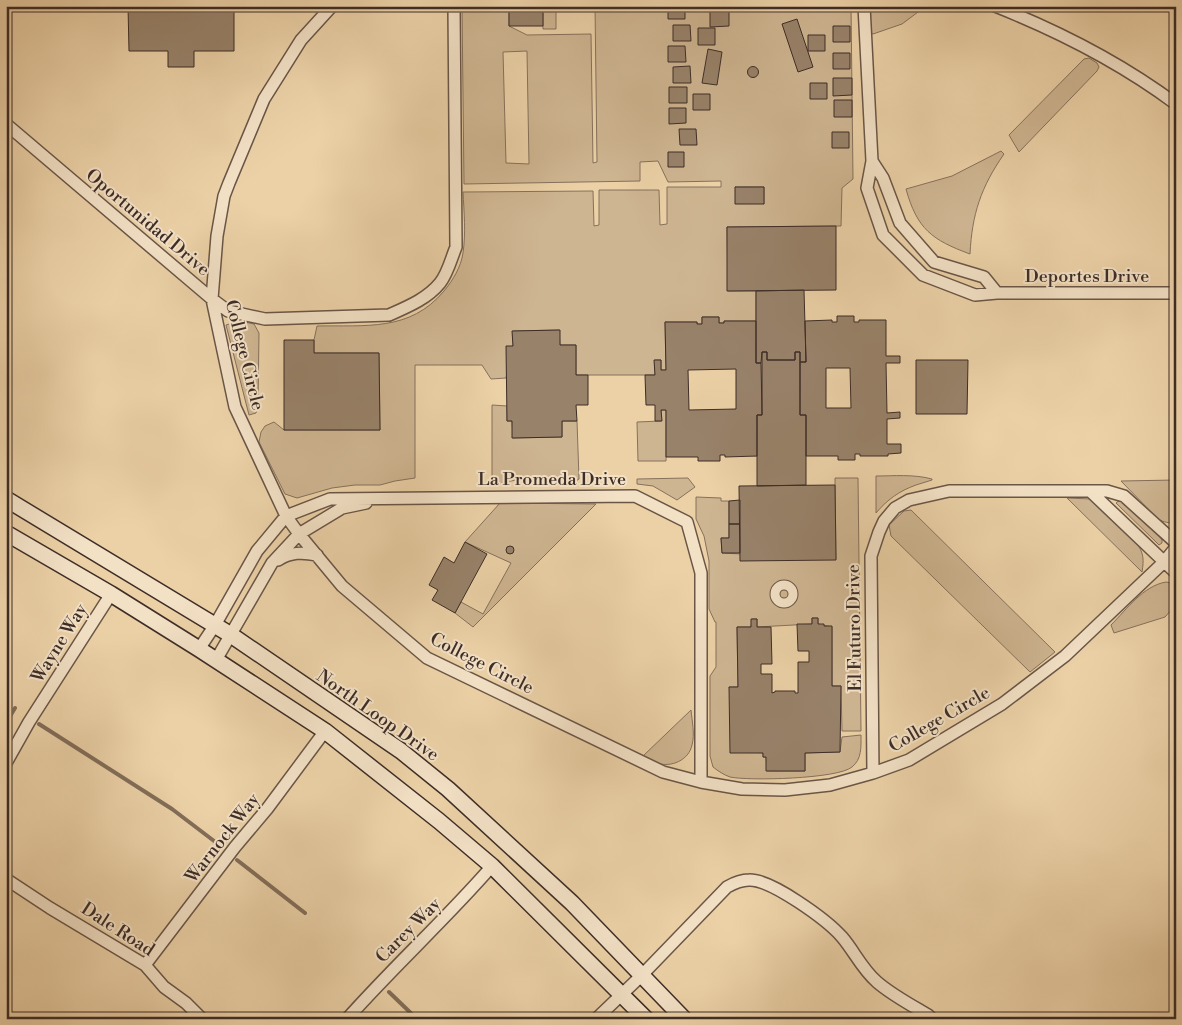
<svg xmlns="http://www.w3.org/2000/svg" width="1182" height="1025" viewBox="0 0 1182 1025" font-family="'Libre Bodoni',serif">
<rect width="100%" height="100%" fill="#ecd1a7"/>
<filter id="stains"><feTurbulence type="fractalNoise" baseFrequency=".004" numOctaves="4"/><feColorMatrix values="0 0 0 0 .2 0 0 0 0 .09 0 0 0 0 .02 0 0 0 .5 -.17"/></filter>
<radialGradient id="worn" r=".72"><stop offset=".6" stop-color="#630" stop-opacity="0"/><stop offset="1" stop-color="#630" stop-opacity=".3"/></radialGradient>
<path fill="#ceb591" stroke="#86715c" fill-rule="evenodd" d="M462,6H509V26L527,35L591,34L593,163L597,162L595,6H851L853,179L842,188L841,226L727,227L728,291H756V321H724V323H719V317H702V324H697V322H665L666,370H661V360H655V375H576V345H560L559,330L513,331V346L506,378L491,379L482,365H415V478L395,481L380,485H355L332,488L297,498L285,494L259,442L261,432L265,426L274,422L284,430H380L379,353H314V340L317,326C365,325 410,332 444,291C453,280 461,267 463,253C466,233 464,212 463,192L593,191L594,226L599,225V190H659L660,225L667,224V187H721V181L668,182L658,161L640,162V181L464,184ZM527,51L529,164L506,163L503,52ZM735,187H764V204Z
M543,6H556V29H543Z
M869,6H926L902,24L873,34L869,32Z
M1089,58L1097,63L1099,67L1097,71L1019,152L1009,135L1084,59Z
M1001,151L1004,154C981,187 972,214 970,254C932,240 917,229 906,189L952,176Z
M240,321L254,324L259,333L258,404L256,413L249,415L226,325Z
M492,405L507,406V421H512L513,438L562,437V421H577L579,479C569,487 560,481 548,480C534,478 510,479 497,485V476H492Z
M661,410H666V461H638L637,422L661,421Z
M876,476C894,476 913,474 932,479V480C927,482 921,483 916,485C899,491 887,500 876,513Z
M688,478L695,487L677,500L653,486L637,484V479Z
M835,478H858L861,731H842L841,686H832V627L818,624V618H812V624L757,627V619H752L751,627H737L738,687H729L754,752L763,753V757H766L767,771H805V753L840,752L842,737L861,735C861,747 862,759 852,767C838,779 748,781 730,777C724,775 718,771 713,767L710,756V676L716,667V622H715L709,609V561L704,536L696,519V497L721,498V501H729V538H721L722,553L836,559Z
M1176,480V522C1170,524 1163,522 1158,519L1121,481Z
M1067,498L1091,499L1136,542C1144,553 1144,560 1142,572Z
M1121,499L1160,537L1162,540V543L1159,545L1156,542L1116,503Z
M500,503L596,504L473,627L455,613L461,602L483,614L511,563L465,542Z
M911,510L1055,652L1030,672L891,536L889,525L904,511Z
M1166,582L1176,584V611L1173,608L1165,617L1114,633L1111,625C1127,609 1143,586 1166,582Z
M691,710C692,721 695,734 692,745C689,760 671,768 657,763C653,761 648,758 643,756Z"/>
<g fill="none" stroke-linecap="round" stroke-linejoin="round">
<path stroke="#826e59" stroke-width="4" d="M6,723L15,708
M39,724L172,809L218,844
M237,860L305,913
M389,992L417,1019"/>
</g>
<path fill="#98826a" stroke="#3d2d27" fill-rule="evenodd" d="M128,6H234V51H194V67H168V51H129Z
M509,6H543V26H509Z
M668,6H685V19H668Z
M833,6H850V8H833Z
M710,9H729V26L710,27Z
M797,19L813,67L798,72L782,24Z
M673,25H690L691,41H673Z
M833,26H850V42H833Z
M698,28H715V45H698Z
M808,35H825V51H808Z
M668,46H685L686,62H668Z
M708,49L722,52L717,85L702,83Z
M833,53H850V69H833Z
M690,66L691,83H673V67Z
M747.5 72a5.5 5.5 0 1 1 11 0a5.5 5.5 0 1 1-11 0Z
M833,78H852V95L833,96Z
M810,83H827V99H810Z
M669,87H687V103H669Z
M693,94H710V110H693Z
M834,100H852V117H834Z
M669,108H686V123L669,124Z
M679,129H696L697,145H680Z
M832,132H849V148H832Z
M668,152H684V167H668Z
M735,187H764V204H735Z
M836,226V290L727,291V227Z
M804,290L806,362H800V352H795V360H767V352H762L761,363H756V291Z
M837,316H854V322H859V320H886V356H900V363H886L887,413L900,412V418L887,419V444H901V453L888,454V456H860V454H855V460H838V456H806V415H800V362H806L805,321L832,320V322H837ZM826,368H850L851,408H826Z
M702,317H719V323H724V321H756V363H761L762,415H757V456L725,457V455H720V461H698V457H666V410H661L662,421H655V405H646L645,375H655L654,360H661V370H666L665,322H697V324H702ZM736,369V409L689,410L688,370Z
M560,330V345H576V375H588V405H576L577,421H562V437L512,438V421H507L506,346H513L512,331Z
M284,340H314V353H379L380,430H284Z
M762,352H767V360H795V352H800V415H806V485L757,486V415H762Z
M916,360H968L967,414H916Z
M835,485L836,560L740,561L739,486Z
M740,500V524H729V501Z
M729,524H740V553H722L721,538H729Z
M465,542L487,554L455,613L432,600L438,590L429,585L444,557L454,563Z
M506 550a4 4 0 1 1 8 0a4 4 0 1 1-8 0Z
M812,618H818V624H824V626H832V686H841L840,752L805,753V771H766V757H763V753H730L729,687H738L737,627H751V619H757V627H771L772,664H761V674H772V693L775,692V691H795V693H798V662H809V651H798L797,624H812Z"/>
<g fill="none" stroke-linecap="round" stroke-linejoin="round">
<defs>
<path id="pedestrian" d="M775 594a9 9 0 1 1 18 0a9 9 0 1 1-18 0Z"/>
<path id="minor" d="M332,6L301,40L264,99L229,183L224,196L217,236L212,299L235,407L286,516L299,534L342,586L427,658L663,772L701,782L742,789L785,790L830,785L873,773L909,760L1002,704L1065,656L1164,562L1176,547
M864,6L872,161L867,188L883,235L923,275L975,295L997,293H1176
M995,6C1058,31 1121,63 1176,104
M6,124L212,299L228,311L265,319L389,315C407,307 427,299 440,283C448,273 451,259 456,247L454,6
M872,161L883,178L900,223L934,262L984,277L997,293
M1090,491L1176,573
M278,560C291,552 302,552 317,555
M199,649L215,625L257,551L286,516L330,499L635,496L687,522L701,573V782
M216,660L272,563L299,534L342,508L366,503
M6,763L29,722L111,594
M873,773L871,556L879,532L884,521L895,508L909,500L949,491H1107L1124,496L1176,543
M6,879L50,908L145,965L164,987L186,1003L202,1019
M145,965L235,847L267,809L325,731
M347,1019C394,966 446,919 492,866
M596,1019L641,976L727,887C734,883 740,880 749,880C771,879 827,920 842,937C854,951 862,969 877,982C892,995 911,1005 928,1015L932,1019"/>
<path id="secondary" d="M6,499L231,635L401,751L448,789L572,903L684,1019
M6,533L111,594L199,649L325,731L439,821L492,866L646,1019"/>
</defs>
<use href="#pedestrian" stroke="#695647" stroke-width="11"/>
<use href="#minor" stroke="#695647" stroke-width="14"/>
<use href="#secondary" stroke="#3d2d27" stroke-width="18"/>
<use href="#pedestrian" stroke="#f3e1c6" stroke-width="9"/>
<use href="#minor" stroke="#f3e1c6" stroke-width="11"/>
<use href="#secondary" stroke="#f3e1c6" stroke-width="15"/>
</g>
<g text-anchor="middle" stroke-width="4" stroke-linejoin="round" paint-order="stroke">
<g font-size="18" fill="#3d2d27" stroke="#f3e1c6">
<text transform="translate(148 222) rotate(40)" y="6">Oportunidad Drive</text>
<text x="1087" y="282">Deportes Drive</text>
<text transform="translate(245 355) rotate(76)" y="6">College Circle</text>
<text x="552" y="485">La Promeda Drive</text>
<text transform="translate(854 628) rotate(-91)" y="6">El Futuro Drive</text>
<text transform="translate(59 643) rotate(-58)" y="6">Wayne Way</text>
<text transform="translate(482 663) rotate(27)" y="6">College Circle</text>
<text transform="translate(378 715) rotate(35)" y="6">North Loop Drive</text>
<text transform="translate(939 719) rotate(-30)" y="6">College Circle</text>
<text transform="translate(222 838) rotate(-52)" y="6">Warnock Way</text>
<text transform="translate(118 929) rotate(33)" y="6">Dale Road</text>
<text transform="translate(408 930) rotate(-45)" y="6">Carey Way</text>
</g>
</g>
<rect width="1182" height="1025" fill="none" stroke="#ecd1a7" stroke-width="25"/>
<rect x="8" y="8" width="1167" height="1010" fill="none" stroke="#3d2d27" stroke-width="2.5"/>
<rect x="12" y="12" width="1157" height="1000" fill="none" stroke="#3d2d27"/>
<rect width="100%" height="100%" filter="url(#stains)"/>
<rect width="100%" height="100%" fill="url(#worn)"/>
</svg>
